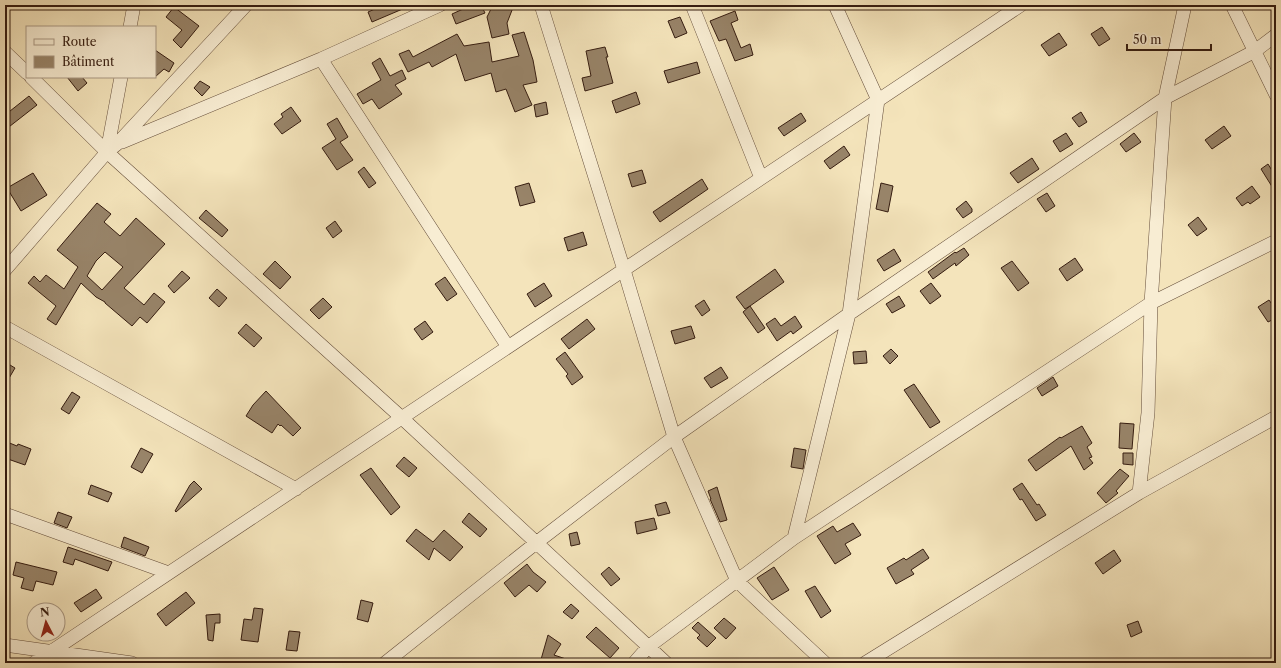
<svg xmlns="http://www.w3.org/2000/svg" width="1281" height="668" viewBox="0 0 1281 668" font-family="'Libre Caslon Text',serif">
<rect width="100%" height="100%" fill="#f4e4bb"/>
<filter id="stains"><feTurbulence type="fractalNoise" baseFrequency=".005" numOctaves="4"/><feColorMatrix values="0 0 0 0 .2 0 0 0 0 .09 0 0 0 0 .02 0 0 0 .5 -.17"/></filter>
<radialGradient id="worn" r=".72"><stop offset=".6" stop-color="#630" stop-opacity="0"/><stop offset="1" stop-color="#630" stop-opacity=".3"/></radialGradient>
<path fill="#988469" stroke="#351c10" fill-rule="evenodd" d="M384,5H412L372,22L368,12Z
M472,5H481L485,13L456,24L452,14Z
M493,5H514L507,23L509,34L492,38L487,17Z
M174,7L199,26L181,48L173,40L182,30L166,17Z
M735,11L738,20L731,23L741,48L750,44L753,55L735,61L726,39L719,41L710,21Z
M680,17L687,33L675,38L668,21Z
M1102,27L1110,39L1099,46L1091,34Z
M524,32L533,60L537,82L523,85L532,105L515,112L506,89L496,92L491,73L465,81L456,54L432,67L429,62L408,72L399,54L409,50L413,57L457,34L464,46L489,42L492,62L519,56L512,35Z
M1059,33L1067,45L1049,56L1041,45Z
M605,47L608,57H606L613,83L585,91L582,78L591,76L586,51Z
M155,50L174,63L169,72L164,69L155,77Z
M380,58L390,76L402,70L406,79L395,85L402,94L379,109L372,99L363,104L357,94L381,80L372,63Z
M697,62L700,73L668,83L664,71Z
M67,77H82L87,83L78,91Z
M200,81L210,87L202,96L194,88Z
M636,92L640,104L616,113L612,101Z
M29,96L37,105L5,130V115Z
M546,102L548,114L536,117L534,105Z
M291,107L301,121L282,134L274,124L283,117L281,114Z
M1081,112L1087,122L1079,127L1072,118Z
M801,113L806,121L784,136L778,128Z
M337,118L348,137L340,142L353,160L337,170L322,148L336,139L327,124Z
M1224,126L1231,136L1212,149L1205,140Z
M1066,133L1073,144L1060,152L1053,141Z
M1134,133L1141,142L1126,152L1120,144Z
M844,146L850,155L830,169L824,161Z
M1032,158L1039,169L1018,183L1010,173Z
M1268,164L1276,177V193L1261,169Z
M364,167L376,183L369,188L358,172Z
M642,170L646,183L632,187L628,174Z
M33,173L47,195L21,211L7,188Z
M702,179L708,189L660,222L653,212Z
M529,183L535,202L520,206L515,187Z
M881,183L893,186L888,212L876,209Z
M1252,186L1260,197L1250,204L1248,202L1242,206L1236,198Z
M1047,193L1055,206L1046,212L1037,199Z
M966,201L972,209V212L963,218L956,209Z
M97,203L111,214L104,222L120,236L136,218L165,244L124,288L144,305L154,293L165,302L147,323L140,317L132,326L105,303V302L96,297L81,283L56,325L47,319L56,306L28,283L34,276L40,282L46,275L64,289L78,267L57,250ZM105,252L123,267L102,290L87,276L96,261Z
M206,210L228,230L222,237L199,218Z
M1198,217L1207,229L1197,236L1188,225Z
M335,221L342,231L333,238L326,228Z
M583,232L587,245L568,251L564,238Z
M964,248L969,255L956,266L955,263L933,279L928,272L955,252L956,253Z
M894,249L901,261L884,271L877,260Z
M1075,258L1083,270L1067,281L1059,269Z
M275,261L291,277L280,289L263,274Z
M1012,261L1029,283L1018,291L1001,268Z
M775,269L784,282L750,306L765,328L758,333L743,312L750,306L745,309L736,297Z
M182,271L190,278L174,293L168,286Z
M445,277L457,294L447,301L435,284Z
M544,283L552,296L535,307L527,294Z
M931,283L941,296L930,304L920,291Z
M217,289L227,298L219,307L209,298Z
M899,296L905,306L892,313L886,304Z
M323,298L332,307L319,319L310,310Z
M704,300L710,310L702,316L695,306Z
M1269,300L1276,310V318L1268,322L1258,307Z
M795,316L802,327L793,334L791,331L777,341L766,324L775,318L781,326Z
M587,319L595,329L569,349L561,339Z
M425,321L433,332L422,340L414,329Z
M246,324L262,338L254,347L238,333Z
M691,326L695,338L675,344L671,331Z
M891,349L898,356L890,364L883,356Z
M866,351L867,363L854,364L853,352Z
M565,352L583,377L572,385L566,376L568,374L556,359Z
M5,362L15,368L5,385Z
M721,367L728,378L711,388L704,378Z
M1053,377L1058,386L1042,396L1037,388Z
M914,384L940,422L930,428L904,390Z
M266,391L301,428L293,436L281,425L280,426L278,424L272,433L246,416L253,405Z
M72,392L80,397L69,414L61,409Z
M1120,423L1134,424L1132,449L1119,448Z
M1082,426L1092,443L1087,447L1092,457L1089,458L1093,463L1084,470L1071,446L1036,471L1028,460L1060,437L1061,438Z
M7,442L17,446L18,444L31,449L25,465L5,458V448Z
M141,448L153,454L142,473L131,467Z
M794,448L806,450L803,469L791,467Z
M1123,453H1133V465L1123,464Z
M404,457L417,468L409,477L396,466Z
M371,468L400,507L391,515L360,475Z
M1120,469L1129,476L1116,491L1118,493L1106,503L1097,493Z
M194,481L202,489L176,512L175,511L190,485Z
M1022,483L1037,505L1039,504L1046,515L1036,521L1022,499L1020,500L1013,489Z
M91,485L112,493L108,502L88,494Z
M717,487L727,520L720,522L710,499H711L708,491Z
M666,502L670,513L658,516L655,505Z
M58,512L72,517L67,528L54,523Z
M469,513L487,529L480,537L462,522Z
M654,518L657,529L637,534L635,522Z
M853,523L861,535L845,544L851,554L835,564L817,536L833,526L837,532Z
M416,529L433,542L444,530L463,547L450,561L434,548L429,560L406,541Z
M577,532L580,544L571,546L569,534Z
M124,537L149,547L145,556L121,547Z
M68,547L112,562L108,571L75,559L73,565L63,562Z
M923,549L929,558L911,570L914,574L896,584L887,568L904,558L906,560Z
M1114,550L1121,561L1103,574L1095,563Z
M16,562L57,572L53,585L36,581L33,591L21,588L24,578L13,575Z
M527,564L533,572L546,582L537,592L529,585L515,597L504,583Z
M609,567L620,579L611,586L601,574Z
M774,567L789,590L772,600L757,578Z
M815,586L831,611L821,618L805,591Z
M96,589L102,598L81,612L74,603Z
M186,592L195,603L166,626L157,614Z
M361,600L373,603L368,622L357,619Z
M571,604L579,611L572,619L563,612Z
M254,608L263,609L258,642L241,640L244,619L252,620Z
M220,614V623H215L213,641L208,640L206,615Z
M724,618L736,628L726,639L714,628Z
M1138,621L1142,632L1131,637L1127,625Z
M698,622L716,638L707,647L697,638L700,635L692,628Z
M596,627L619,648L610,658L586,637Z
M289,631L300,632L297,651L286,650Z
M548,635L561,644L554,655L572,661V663H540Z"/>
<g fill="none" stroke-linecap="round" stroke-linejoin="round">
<defs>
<path id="minor" d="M541,5L624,270L674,437L737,581L825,663
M692,5L761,178
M1232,5L1276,95
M130,27L134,5
M5,52L27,73
M321,59L508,347
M31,77L107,152L402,418L666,663
M122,142L321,59L440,5
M107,152L121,77
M5,270L107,152L117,144L246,5
M5,327L296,489
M1139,493L1148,413L1151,303L1165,98L1185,5
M5,514L169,573
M794,538L849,314L878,100L835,5
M5,645L132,663
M34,663L1021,5
M385,663L536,543L674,437L849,314L1165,98L1255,51L1276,35
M634,663L648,647L794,538L1151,303L1276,241
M865,663L1139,493L1276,417"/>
</defs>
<use href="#minor" stroke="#654e3b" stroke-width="14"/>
<use href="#minor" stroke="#f8edd3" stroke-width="13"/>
</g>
<rect width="1281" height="668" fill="none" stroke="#f4e4bb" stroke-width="20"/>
<rect x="6" y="6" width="1269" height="656" fill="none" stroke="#351c10" stroke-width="2"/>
<rect x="10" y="10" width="1261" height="648" fill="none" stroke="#351c10"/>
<rect x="26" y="26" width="130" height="52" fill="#f8edd3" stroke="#aa9985"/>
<rect x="34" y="39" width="20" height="6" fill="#f8edd3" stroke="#aa9985"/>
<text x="62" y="46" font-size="12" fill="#351c10">Route</text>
<rect x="34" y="56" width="20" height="12" fill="#988469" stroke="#aa9985"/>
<text x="62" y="66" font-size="12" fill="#351c10">Bâtiment</text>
<g transform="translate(46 622) rotate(354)"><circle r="19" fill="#f8edd3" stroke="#aa9985"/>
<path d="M0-3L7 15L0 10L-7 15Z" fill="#8f2418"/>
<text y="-6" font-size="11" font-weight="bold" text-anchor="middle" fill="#351c10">N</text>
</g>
<path d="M1127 44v6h84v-6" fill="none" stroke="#351c10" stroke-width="2"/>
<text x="1133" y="44" font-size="12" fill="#351c10" stroke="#f8edd3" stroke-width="3" paint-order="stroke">50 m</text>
<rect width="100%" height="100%" filter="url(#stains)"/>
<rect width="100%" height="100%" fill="url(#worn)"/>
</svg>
